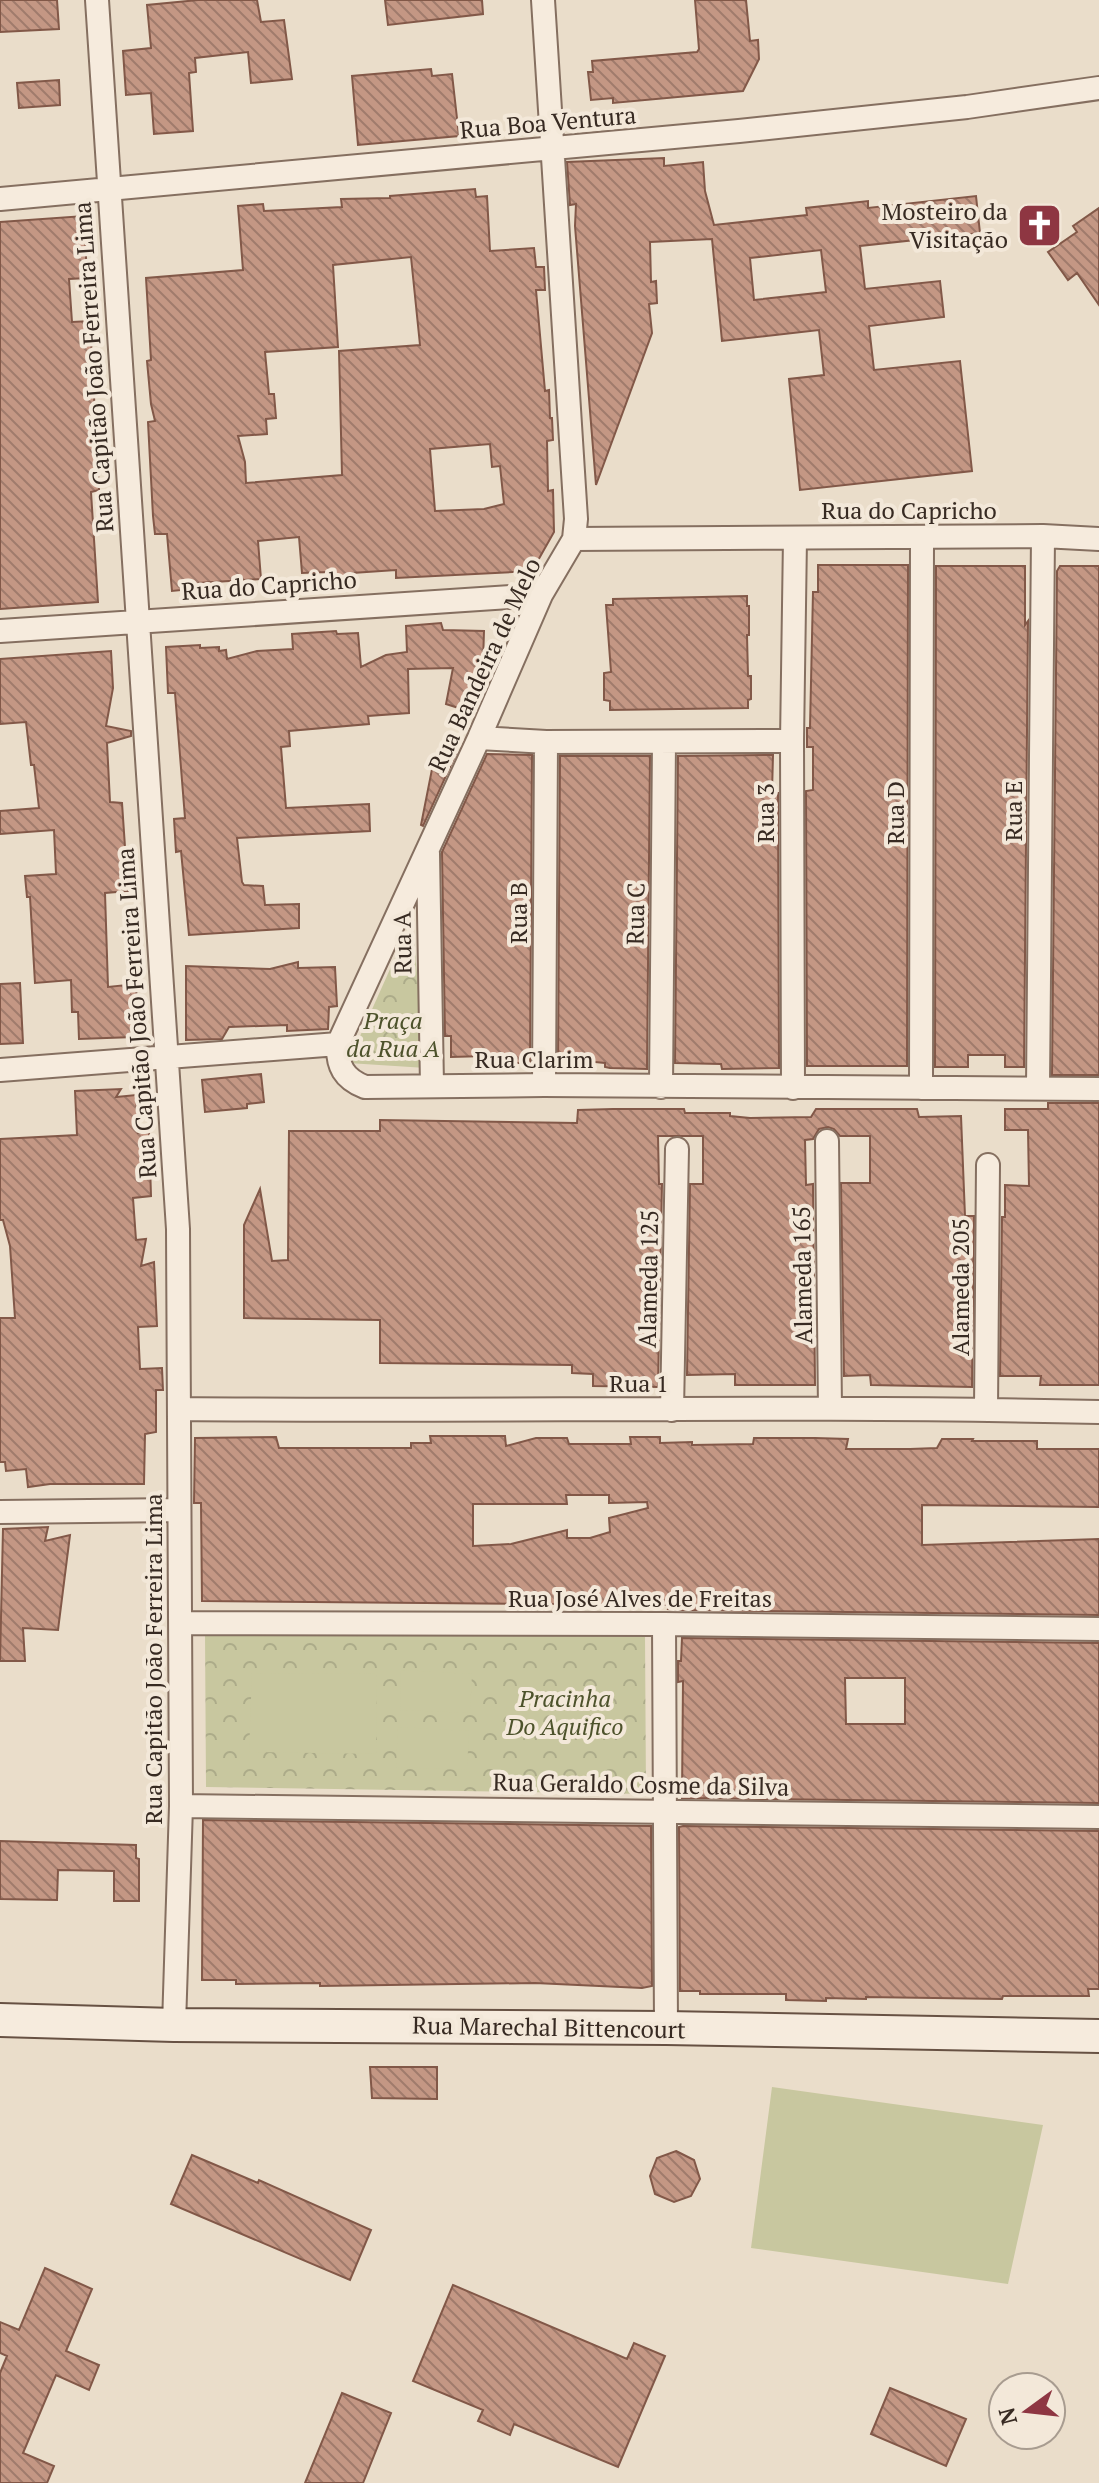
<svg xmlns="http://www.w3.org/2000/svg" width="1099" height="2483" viewBox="0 0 1099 2483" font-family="'PT Serif',serif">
<defs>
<pattern id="park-crowns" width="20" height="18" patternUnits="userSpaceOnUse" patternTransform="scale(2)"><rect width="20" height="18" fill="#c8c79f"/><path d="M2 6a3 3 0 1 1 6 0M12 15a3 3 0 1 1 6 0" fill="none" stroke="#acab89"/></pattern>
<pattern id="building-back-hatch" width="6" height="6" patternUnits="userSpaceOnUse" patternTransform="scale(2)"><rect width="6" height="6" fill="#c49784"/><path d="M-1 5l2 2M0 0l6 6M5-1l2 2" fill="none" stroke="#a07b6c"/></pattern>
</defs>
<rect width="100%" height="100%" fill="#eaddca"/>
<path fill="url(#park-crowns)" d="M412,920L426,1068L348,1063Z
M645,1633L646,1794L206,1787L205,1634Z"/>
<path fill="#c8c79f" d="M401,1670L472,1674L470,1713L400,1710Z
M252,1673L377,1674L376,1754L249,1752Z
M398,1727L469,1731L467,1770L396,1767Z
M772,2087L1043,2125L1008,2284L751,2248Z"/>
<path fill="url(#building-back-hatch)" stroke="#825848" stroke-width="2" fill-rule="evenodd" d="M0,0H57L59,29L0,32Z
M198,0H257L261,22L284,20L292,79L251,83L248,52L195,58L196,72L189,73L193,131L154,134L151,93L126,95L123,51L151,48L147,5Z
M385,0H482L483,14L388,25Z
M695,0H746L750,41L758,40L759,59L743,91L613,103V98L591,100L588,72H593L592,61L697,52L699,49Z
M431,69L432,76L452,74L459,136L358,145L352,76Z
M59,80L60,105L19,108L17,83Z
M664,158V166L703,162L705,191L714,225L807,215L806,208L868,201V208L976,196L980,233L860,246L865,289L940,281L944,317L869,326L874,370L960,361L972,471L800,490L789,379L824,375L819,330L722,341L712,239L650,242L651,282L656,281L657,303L649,304L652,333L596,485L575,226L576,204L570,205L567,162ZM821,250L826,292L754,300L750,258Z
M475,189L476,197L487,196L490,251L534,248L536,267H544L545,290H536L545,391L549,390L550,418H552L553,440L547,441L548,491L553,490L554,532L532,571L396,578V570L352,573V582L328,584V572L302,573L299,537L258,541L261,579L199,583L200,588L172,591L167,534H155L153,516L148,422L155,421L151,404L147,361L151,360L146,278L243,270L238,206L263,204L264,211L342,207L341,199L390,198V196ZM411,257L420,345L339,351L342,475L246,483L245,462L238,436L267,434L266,419L276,418L274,394H269L265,352L338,347L333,265ZM490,444L492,467L500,466L504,504L484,509L435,511L430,449Z
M1099,208V305L1077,273L1068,280L1048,252L1077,232L1073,226Z
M84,216L87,278L69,279L72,322L90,321L99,490L91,492L98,602L0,609V222Z
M818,565H908L907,1066H807L806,791L813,790V747H807V728H810L813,592H818Z
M936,566H1025V625L1028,621L1024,1067H1005V1055H968V1067H935Z
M1060,566H1099V1075H1052L1057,571Z
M747,596V606H749V635H747L748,676H751V699L748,700V708L610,710V701L604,700V673L611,672L606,605H613V599Z
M441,623L443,630L484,631L483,662L488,665L468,711L446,704L453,668L408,669L409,713L368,716L369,724L289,731L290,746L281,747L286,808L369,804L370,831L237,838L242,882L244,885L263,886L265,905L299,904V928L189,935L181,851L176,852L174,819L185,818L175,693H168L166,647L200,645V648L219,647V651L226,650L227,659L257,651L293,649L292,634L336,631L337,634L358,633L361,667L386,655L407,652L406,626Z
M111,651L113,688L106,726L131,731V736L107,743L110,802L122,803L128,891L105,893L108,987L136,984L137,1009L132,1010L134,1037L79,1039L78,1012H72L71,980L35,983L30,897H27L25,876L56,874L54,830L0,834V811L39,808L34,765H31L26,722L0,724V659Z
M435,754H456L423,826L421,825Z
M487,754L532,755L530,1063H486V1056L451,1057V1036H445L442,852Z
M773,755L772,793H778L779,1068L722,1069L721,1064L675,1063L678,756Z
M560,756H650L647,1069L610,1068L605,1067V1063L595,1062H558Z
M298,962V968L335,967L337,1006L329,1007L328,1029L287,1031V1025L229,1027L222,1039L186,1040V966L270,969Z
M20,983L23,1043L0,1044V984Z
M261,1074L264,1102L247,1104V1108L205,1112L202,1080Z
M121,1089L116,1097L136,1095L138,1133L149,1132L151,1196L133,1198L136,1240L146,1239L141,1266L154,1262L157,1326L138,1327L140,1369L162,1368L163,1390H156V1432L145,1434L144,1484H50L28,1487L26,1469L6,1471L5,1462H0V1318H15L10,1246L3,1220H0V1139L77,1135L75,1091Z
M1048,1103H1099V1385H1040L1041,1376H1000L1002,1217H1005V1185L1029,1186L1028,1130H1005V1109H1048Z
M613,1109H684L685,1113H730V1116L750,1118L811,1117L816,1109H917L919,1117L961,1116L965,1216H974L972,1387L871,1385L870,1375L844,1376L841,1183H870V1136H840L834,1129L828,1127L819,1129L813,1139L805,1140L806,1185L813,1184L815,1385H735V1374L687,1375L690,1184H703V1136H658L659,1184H662L658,1387L593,1386V1374L572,1373V1365L380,1363V1320L244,1318V1225L260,1189L272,1261L288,1260L289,1131H380V1120L577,1123L578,1110Z
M430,1436H505L506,1446L536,1438H567L569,1444H631L630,1437H660V1443L692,1442V1445L753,1444L754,1438H815L848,1439L846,1449H910L937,1448L942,1439H973L972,1441H1037V1449H1099V1507L922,1505V1545L1099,1539V1615L682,1610L668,1609L669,1605L202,1601L201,1503H194L195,1438L276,1437L279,1448H411V1443H431ZM566,1495H609V1503L647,1502L648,1508L609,1518L610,1532L590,1538H567V1530L511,1544L473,1546V1504H567Z
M48,1527L45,1541L70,1535L58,1630L23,1628L25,1661H0L3,1529Z
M682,1638L1099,1643V1803L682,1798L683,1681L678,1682V1661H681ZM845,1678H905V1724H846Z
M203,1820L651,1826L652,1986L642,1988L535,1983L320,1986V1983L236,1984V1980H202Z
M683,1826L1099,1831V1989H1088L1089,1996H1003L1002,1999L866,1997V1999L826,1998V2001L786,2000V1994H700V1991H680L679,1827Z
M0,1841L136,1845V1858L139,1859V1901H114V1871L58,1870L57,1900L0,1899Z
M370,2067H437V2099L372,2098Z
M676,2151L694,2160L700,2179L691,2196L674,2202L655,2194L650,2176L657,2158Z
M192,2155L258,2183L259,2180L371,2230L350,2280L171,2204Z
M45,2268L92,2289L66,2351L99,2365L89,2390L56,2375L23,2453L54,2466L47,2483H0V2373L7,2356L0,2353V2322L19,2330Z
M453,2285L627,2359L634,2343L665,2356L618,2467L514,2424L510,2435L478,2421L483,2410L413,2381Z
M890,2388L966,2419L946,2466L871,2434Z
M342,2393L391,2413L363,2483H305Z"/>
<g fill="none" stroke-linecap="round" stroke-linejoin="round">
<defs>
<path id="minor" d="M97,0L178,1229L181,1806L174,2025
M0,199L739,131L967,107L1099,88
M574,539L1043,536L1099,539
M0,631L541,595
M479,738L546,742L792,741
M428,854L432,1085
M338,1044L479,738L541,595L574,539L576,519L543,0
M0,1070L338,1044C337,1066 344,1079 365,1087L544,1085L1099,1089
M544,1085L546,742
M661,1087L664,742
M1038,1087L1043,536
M793,1088L792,741L795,538
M921,1088L922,537
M827,1141L830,1408
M180,1409C486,1412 793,1405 1099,1412
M986,1409L988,1165
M672,1410L677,1149
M0,1512L178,1510
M182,1623L664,1624L1099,1629
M664,1624L666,2028
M181,1806L1099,1817"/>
<path id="secondary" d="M0,2020L174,2025L666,2028L1099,2036"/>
</defs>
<use href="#minor" stroke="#856f60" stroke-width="26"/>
<use href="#secondary" stroke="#675143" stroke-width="36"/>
<use href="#minor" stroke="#f6ebdd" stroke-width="22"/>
<use href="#secondary" stroke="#f6ebdd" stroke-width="32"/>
</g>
<defs>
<symbol id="church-square" viewBox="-11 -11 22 22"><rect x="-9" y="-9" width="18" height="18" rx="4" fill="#8e3642" stroke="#f3e8d9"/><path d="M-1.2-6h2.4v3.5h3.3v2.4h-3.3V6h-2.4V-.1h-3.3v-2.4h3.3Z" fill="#fff"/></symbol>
</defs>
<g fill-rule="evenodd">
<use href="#church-square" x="1014" y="200" width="51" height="51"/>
</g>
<g text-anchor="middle" stroke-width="8" stroke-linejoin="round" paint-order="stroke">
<g font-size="24" fill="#372a22" stroke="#f3e8d9">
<text transform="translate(548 123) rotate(-5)" y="8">Rua Boa Ventura</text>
<text transform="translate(94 367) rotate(-94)" y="8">Rua Capitão João Ferreira Lima</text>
<text x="909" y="519">Rua do Capricho</text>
<text transform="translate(269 586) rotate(-4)" y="8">Rua do Capricho</text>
<text transform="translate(485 665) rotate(-65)" y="8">Rua Bandeira de Melo</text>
<text transform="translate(1014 811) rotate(-90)" y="8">Rua E</text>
<text transform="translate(766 813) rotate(-90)" y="8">Rua 3</text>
<text transform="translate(896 813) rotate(-90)" y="8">Rua D</text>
<text transform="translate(519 913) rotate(-90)" y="8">Rua B</text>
<text transform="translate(636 914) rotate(-89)" y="8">Rua C</text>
<text transform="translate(403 943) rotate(-91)" y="8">Rua A</text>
<text transform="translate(137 1013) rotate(-94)" y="8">Rua Capitão João Ferreira Lima</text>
<text x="534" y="1068">Rua Clarim</text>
<text transform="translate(803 1275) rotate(-91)" y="8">Alameda 165</text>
<text transform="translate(649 1279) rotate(-89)" y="8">Alameda 125</text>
<text transform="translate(961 1287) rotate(-90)" y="8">Alameda 205</text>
<text x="639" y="1392">Rua 1</text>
<text x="640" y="1607">Rua José Alves de Freitas</text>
<text transform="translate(154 1659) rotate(-90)" y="8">Rua Capitão João Ferreira Lima</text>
<text transform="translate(641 1785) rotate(1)" y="8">Rua Geraldo Cosme da Silva</text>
<text transform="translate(549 2028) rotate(1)" y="8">Rua Marechal Bittencourt</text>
</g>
<g font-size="24" fill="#372a22" stroke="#f3e8d9" text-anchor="end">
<text x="1008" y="220">Mosteiro da<tspan x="1008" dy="28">Visitação</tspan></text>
</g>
<g font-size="24" font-style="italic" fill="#4d522b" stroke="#f3e8d9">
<text x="393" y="1029">Praça<tspan x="393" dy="28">da Rua A</tspan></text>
<text x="565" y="1707">Pracinha<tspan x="565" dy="28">Do Aquifico</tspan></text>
</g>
</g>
<g transform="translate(1027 2411) rotate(255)"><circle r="38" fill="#f3e8d9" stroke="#a89c90" stroke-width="2"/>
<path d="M0-6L14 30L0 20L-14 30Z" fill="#8e3642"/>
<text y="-12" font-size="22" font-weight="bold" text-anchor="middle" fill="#372a22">N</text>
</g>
</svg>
